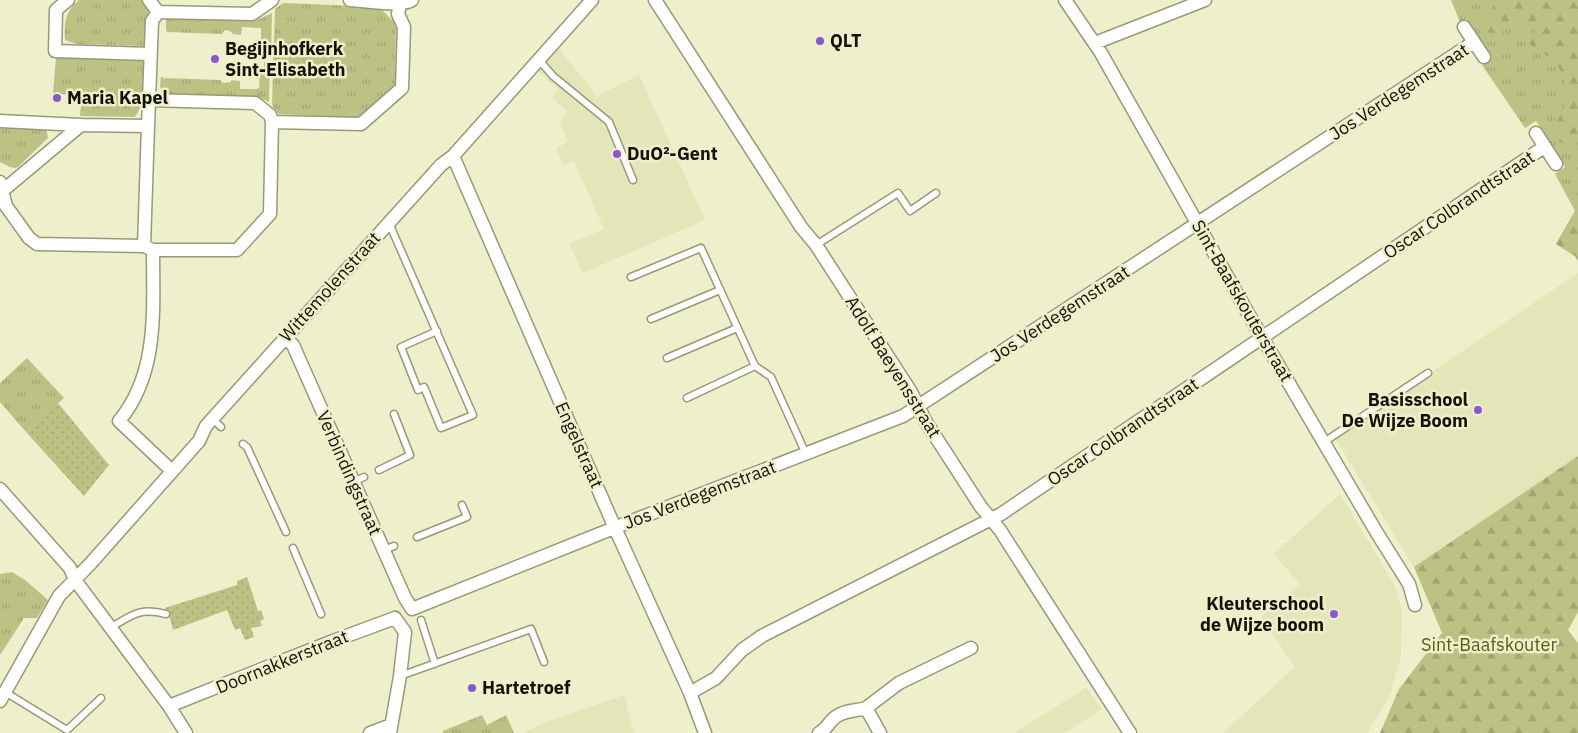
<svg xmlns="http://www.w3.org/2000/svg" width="1578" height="733" viewBox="0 0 1578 733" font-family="'IBM Plex Sans',sans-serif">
<defs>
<pattern id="grass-tufts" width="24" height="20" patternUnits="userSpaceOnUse" patternTransform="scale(1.25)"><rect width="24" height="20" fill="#bcc184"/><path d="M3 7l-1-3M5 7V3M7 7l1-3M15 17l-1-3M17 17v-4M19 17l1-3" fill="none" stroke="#a1a570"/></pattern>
<pattern id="forest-firs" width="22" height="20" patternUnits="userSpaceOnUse" patternTransform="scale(1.25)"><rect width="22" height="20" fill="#bcc184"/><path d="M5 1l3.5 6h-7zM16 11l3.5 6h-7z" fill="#a1a570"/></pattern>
<pattern id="garden-dots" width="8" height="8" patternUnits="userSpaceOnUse" patternTransform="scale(1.25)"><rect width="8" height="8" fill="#bcc184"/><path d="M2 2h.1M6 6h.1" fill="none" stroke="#a1a570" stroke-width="1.8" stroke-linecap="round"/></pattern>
</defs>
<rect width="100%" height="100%" fill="#edf0ca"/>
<path fill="#e2e6b8" d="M557,46L597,96L639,75L705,220L583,273L569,244L604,229L574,161L563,165L556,148L568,142L560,122L568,112L552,98L559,90L536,70Z
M1578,273V456L1414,567L1335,438L1420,383L1430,373Z
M1340,494L1395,586L1402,610L1401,656L1390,695L1367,733H1223L1295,667L1261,617L1300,584L1274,554Z
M1086,688L1102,709L1065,733H1014Z
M624,695L634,733H523L549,721Z"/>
<path fill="url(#grass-tufts)" d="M79,0H142L148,8L147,46L77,44L65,40C64,22 65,12 79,0Z
M1451,0H1578V261L1575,256L1556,244L1575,211L1555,174L1565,167L1536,121L1525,128L1482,65L1492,58L1466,19L1460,22Z
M283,3L379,7L396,24L395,87L359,118L279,114L274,110L272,103L275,9Z
M272,13L271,56H265L264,54L266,47L261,48V28L242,27L241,35L233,34L230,31L225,30L222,34L167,32L166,30V19L167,18L257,20Z
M56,57L145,59L144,101L135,117L80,116L82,95L53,94Z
M264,62H270L269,102L257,97L166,94L160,87L161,77H163L164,80L165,78L220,80L223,83L231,82V80L240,81V89H257L259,88L260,69L265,70L264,68Z
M0,124L46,127L48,138L19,166L16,168L10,167L0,162Z
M27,358L64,398L26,432L0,402V383Z
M12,572L25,580L48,600L37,618H24L0,655V574Z
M482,715L487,725L506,715L514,733H443V731Z"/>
<path fill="url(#forest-firs)" d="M1497,0H1578V140L1573,145L1561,143L1552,131L1570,97L1563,74L1552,59L1525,41C1532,39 1537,36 1535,28C1527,20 1518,20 1508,23L1503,31L1498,34L1486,32L1483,22Z
M1575,211L1578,215V261L1575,256L1556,244Z
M1578,456V612L1568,630L1578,643V733H1380L1399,689L1442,633L1414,567Z"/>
<path fill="url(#garden-dots)" d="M58,403L109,465L84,496L26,432Z
M247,577L258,611L261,610L264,619L260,621L262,626L251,628L254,637L245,640L240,628L235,630L227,610L173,630L169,615L165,608L237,585V581Z"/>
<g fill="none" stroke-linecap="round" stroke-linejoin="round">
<defs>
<path id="lane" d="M539,60L553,76L609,122L633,180
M389,223L473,415L441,428L424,387L418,390L401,347L437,331
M816,245L898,193L910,211L936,193
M631,277L701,248L755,366
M651,319L720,290
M667,358L737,328
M687,398L755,366L771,377L806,454
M213,419L221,427
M1324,442L1428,373
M243,444L247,447L286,532
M379,470L410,455L394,414
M353,482L364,477
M417,537L467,517L462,505
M293,548L321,614
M384,550L394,546
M421,620L435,664
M110,628C132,615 140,607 166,614
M400,676L531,629L544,662
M5,692L67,730L101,698"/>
<path id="street" d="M68,0L56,10L55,51L150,54
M149,0L158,12
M350,0C363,1 404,7 412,0
M655,0L801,227L816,245L911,392L926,422L981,507L1000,530L1130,733
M1065,0L1101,53L1257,329L1377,533L1409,584L1415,605
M1464,27L1484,57
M1095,43L1205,0
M149,100L255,103L270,115L272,122L361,124L402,88L404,27L398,14L400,4
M0,121L81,125
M1536,133L1556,164
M453,156L615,528L690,693L705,733
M0,182L6,206L29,238L37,244L144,246L153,250H237L270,214L272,122
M0,193L81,125L148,126L152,21L158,12L252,14L272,0
M144,246L148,126
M153,250C153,309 159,373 119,421L172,471
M285,338L293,345L405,598L412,609L624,524L903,416L1474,42
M0,489L70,568L75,580L169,706L186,733
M690,693L716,678L742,650L762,636L1001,514L1544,147
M0,701L59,596L91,563L199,441L206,426L441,165L453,156L592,0
M169,706L333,641L395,618L405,632L400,676L390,733
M866,708L899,683L971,648
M370,733L391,725
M819,733C828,728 830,720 837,716C845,710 857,711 866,708L880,733"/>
</defs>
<use href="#lane" stroke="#979a77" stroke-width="9"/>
<use href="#street" stroke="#979a77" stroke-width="15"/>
<use href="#lane" stroke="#fff" stroke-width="6"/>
<use href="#street" stroke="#fff" stroke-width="12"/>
</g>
<g fill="#8856cf" stroke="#edf0ca" stroke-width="2">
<circle cx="820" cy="41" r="5"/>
<circle cx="215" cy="59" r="5"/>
<circle cx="57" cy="98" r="5"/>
<circle cx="617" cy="154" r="5"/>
<circle cx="1478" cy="410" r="5"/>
<circle cx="1334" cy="614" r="5"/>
<circle cx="472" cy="688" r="5"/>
</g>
<g text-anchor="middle" stroke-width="5" stroke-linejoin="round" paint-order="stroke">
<g font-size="18" font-weight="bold" fill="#121306" stroke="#edf0ca" text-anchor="start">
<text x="830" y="47">QLT</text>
<text x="225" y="55">Begijnhofkerk<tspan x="225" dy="21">Sint-Elisabeth</tspan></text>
<text x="67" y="104">Maria Kapel</text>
<text x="627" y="160">DuO²-Gent</text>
<text x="1468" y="406" text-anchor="end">Basisschool<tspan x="1468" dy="21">De Wijze Boom</tspan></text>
<text x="1324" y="610" text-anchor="end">Kleuterschool<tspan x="1324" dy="21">de Wijze boom</tspan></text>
<text x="482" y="694">Hartetroef</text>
</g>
<g font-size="18" fill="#121306" stroke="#edf0ca">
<text transform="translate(1399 92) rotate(-33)" y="6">Jos Verdegemstraat</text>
<text transform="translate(1459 205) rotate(-34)" y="6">Oscar Colbrandtstraat</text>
<text transform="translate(330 287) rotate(-48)" y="6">Wittemolenstraat</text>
<text transform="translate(1242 301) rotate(60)" y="6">Sint-Baafskouterstraat</text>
<text transform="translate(1060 314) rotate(-33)" y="6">Jos Verdegemstraat</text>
<text transform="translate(893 367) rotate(58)" y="6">Adolf Baeyensstraat</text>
<text transform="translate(1123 432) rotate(-34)" y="6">Oscar Colbrandtstraat</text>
<text transform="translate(579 445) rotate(66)" y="6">Engelstraat</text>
<text transform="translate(349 473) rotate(66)" y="6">Verbindingstraat</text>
<text transform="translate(700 495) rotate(-21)" y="6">Jos Verdegemstraat</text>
<text transform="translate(282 662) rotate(-22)" y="6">Doornakkerstraat</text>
</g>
<g font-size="18" fill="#585b1c" stroke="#edf0ca">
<text x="1489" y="651">Sint-Baafskouter</text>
</g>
</g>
</svg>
